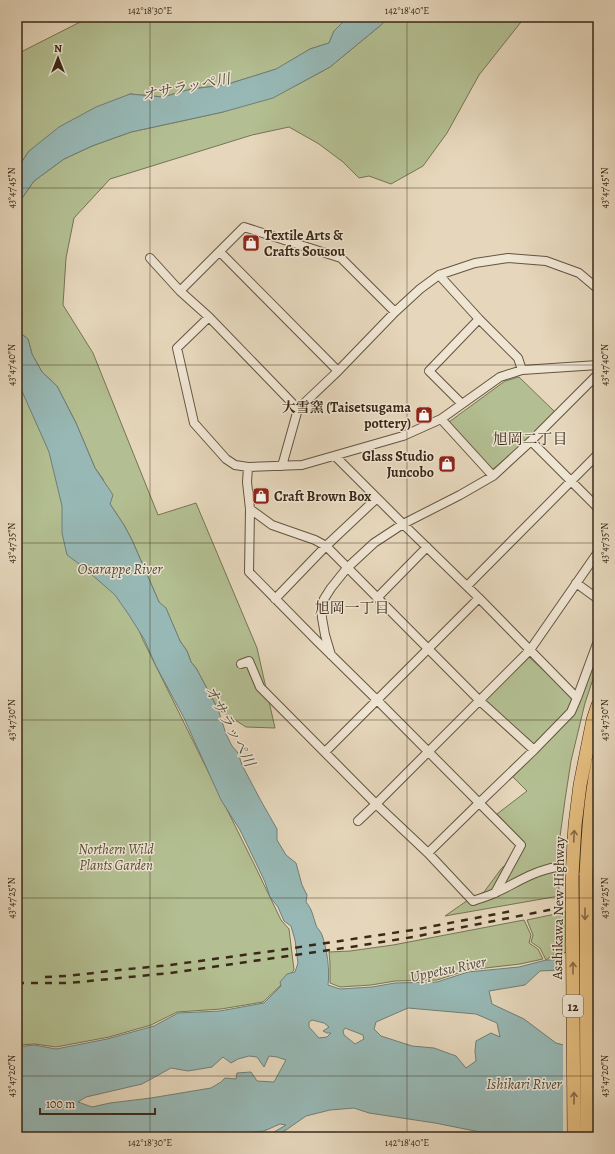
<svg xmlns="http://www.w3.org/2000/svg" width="615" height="1154" viewBox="0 0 615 1154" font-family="Alegreya,'Noto Serif JP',serif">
<rect width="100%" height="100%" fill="#e6d7bc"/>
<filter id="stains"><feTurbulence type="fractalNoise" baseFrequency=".005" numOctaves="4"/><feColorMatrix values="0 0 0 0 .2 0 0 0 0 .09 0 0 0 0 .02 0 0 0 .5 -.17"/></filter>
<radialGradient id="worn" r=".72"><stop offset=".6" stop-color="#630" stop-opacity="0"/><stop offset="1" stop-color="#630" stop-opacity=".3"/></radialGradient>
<path fill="#b3bf92" stroke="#767454" d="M90,17H348L334,31L329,43L310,49L277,69L225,85L191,89L163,97L130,94L29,151L17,169V54Z
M388,17H525L479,75L447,133L423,166L391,184L369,176L359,178L343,162L319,144L289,127L252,135L110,179L74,218L66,258L63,305L93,353L158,515L196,503L257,648L275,728L246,727L218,709L196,668L191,662L187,651L180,641L166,609L159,602L132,540L124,525L110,504L103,479L95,468L76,423L57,386L42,372L32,354L28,339L19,332L17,326V208L20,201L34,181L64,159L92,146L131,132L223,112L297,85L330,67L381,25Z
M17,335L143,640L255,866L281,920L289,929L294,970L284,982L263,1002L221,1009L177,1012L151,1025L109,1037L56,1047L35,1044L17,1045Z
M519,377L555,412L522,445L492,470L449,422L505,381Z
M598,647V664L585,703L571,761L565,800L558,851L559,896L445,916L468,900L484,892L501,869L525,845L497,814L527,791L512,776L537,751L485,701L529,657L578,702Z
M598,905V946L553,955L546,960L540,948L531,942L533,935L527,920Z
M524,920L531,935L529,943L538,949L543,959L520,964L468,970L437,980L395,981L371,985L340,987L330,983V963L329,952L350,951L393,945Z"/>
<path fill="#97b8b5" stroke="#717e76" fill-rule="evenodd" d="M348,17H388L381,25L330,67L273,98L223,112L131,132L92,146L64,159L34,181L20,201L17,208V169L29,151L59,127L96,107L130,94L163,97L191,89L225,85L276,69L310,49L329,43L334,31Z
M17,326L19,332L28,339L32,354L42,372L57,386L76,423L95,468L113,495L110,504L124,525L132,540L159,602L166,608L180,641L187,651L191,662L196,668L218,709L226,734L232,746L238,753L242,765L261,801L277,829V840L286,855L296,863L302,885L307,895L306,902C312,909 313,916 316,925C317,929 321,931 322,935C327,949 330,970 328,985L340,989L372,987L395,983L437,982L468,972L519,967L546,960H598V973L561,970L540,971L525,985L489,991L492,1004L524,1019L556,1043L598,1054V1137H493L485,1133L435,1123L369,1113L354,1108L330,1110L306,1116L286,1130L273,1137H262L269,1135L286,1125L280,1124L264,1131L253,1132L231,1137H17V1047L34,1045L56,1049L107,1039L154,1026L178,1013L220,1011L264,1003L281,986L280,982L287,974L295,972L298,963L295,940L291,926L284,921L278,907L270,897L265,882L256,863L240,830L221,800L184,718L156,666L144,639L129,615L115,595L82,566L67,555L62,533V506L49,452L17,380ZM408,1008L476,1014L497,1023L500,1037L491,1033L476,1041L475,1051L476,1061L466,1068L456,1056L434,1048L412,1046L381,1036L374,1029L376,1022ZM312,1020L324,1023L329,1027L323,1031L327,1033H331L327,1037L319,1038L309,1027V1022ZM345,1028L363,1035L364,1039L355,1044L344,1035L343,1031ZM249,1056L257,1057L264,1067L269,1056L277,1057L286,1060L274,1082L257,1081L251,1072L237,1073L236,1079L225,1078L221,1082L211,1088L151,1098L110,1103L92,1107L78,1102L86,1097L142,1084L171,1068L188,1071L212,1067L223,1057L231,1063L238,1059Z"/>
<path fill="#e6d7bc" d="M562,958H596V975L562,972Z
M563,1042L597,1052V1137H563Z"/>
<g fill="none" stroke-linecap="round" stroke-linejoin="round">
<path stroke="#c3b49b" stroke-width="8" stroke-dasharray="8 4" stroke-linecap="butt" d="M556,867L598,868"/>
<defs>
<path id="minor" d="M220,252L338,371
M150,258L180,291L209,317L298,409
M439,275L475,263L508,258L546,261L579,273L598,289
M180,291L244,227L341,258L395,312
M209,317L177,348L194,423L226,459L235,465L248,467L302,465L403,436L441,419L500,377L522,370L598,365
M462,404L429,371L479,319
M441,419L493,476
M531,441L598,508
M335,456L403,524L479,598L577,698
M282,466L298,409L338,371L395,312L420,289L439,275L479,319L518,358L522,370
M248,467L247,482L250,509L249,572L317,641L377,700L521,845L495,893
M250,509L272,525L315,540L326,546L480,701L534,750
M576,583L598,599
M467,586L598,454
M377,598L427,547
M275,599L326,546L377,498
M331,655L325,635L322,618L321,608L324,599L331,588L347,568L374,543L403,524L460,495L493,476L531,441L598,374
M241,664L249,661L260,687L376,804L428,853L473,901C481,898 489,896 497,892C516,883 534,871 556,867
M325,752L479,598
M358,821L376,804L530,650L598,552
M428,853L479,803L534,750L571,712L577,698L598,641"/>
<path id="trunk" d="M572,875L575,825L580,785L593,720L598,705
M586,875C588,837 590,800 598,762"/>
</defs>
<use href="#minor" stroke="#645440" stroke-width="10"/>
<use href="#trunk" stroke="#392817" stroke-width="14"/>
<use href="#minor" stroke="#efe5d3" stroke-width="8"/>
<use href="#trunk" stroke="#e3bc7e" stroke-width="13"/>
<path stroke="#392817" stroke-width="2.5" stroke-dasharray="7 7" stroke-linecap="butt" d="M45,977L67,976L119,970L170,965L273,951L413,930L512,911
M17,983H69L170,973L274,958L351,947L413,937L534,913L598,900"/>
<defs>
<path id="trunk-bridge" d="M572,875L574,1137
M586,875L587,1137"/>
</defs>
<use href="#trunk-bridge" stroke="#392817" stroke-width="14" stroke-linecap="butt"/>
<use href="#trunk-bridge" stroke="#e3bc7e" stroke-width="13"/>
</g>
<defs><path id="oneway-shaft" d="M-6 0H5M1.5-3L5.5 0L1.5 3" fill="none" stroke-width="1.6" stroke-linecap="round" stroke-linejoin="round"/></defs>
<g stroke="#866b45">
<use href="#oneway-shaft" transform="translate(574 836) rotate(-87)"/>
<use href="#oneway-shaft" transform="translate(585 914) rotate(90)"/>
<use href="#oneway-shaft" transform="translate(573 968) rotate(-90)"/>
<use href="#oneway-shaft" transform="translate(574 1098) rotate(-90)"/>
</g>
<path fill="none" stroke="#392817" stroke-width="1" stroke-opacity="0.45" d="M150,17V1137M407,17V1137M17,188H598M17,365H598M17,543H598M17,720H598M17,898H598M17,1076H598"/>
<defs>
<symbol id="shop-square" viewBox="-11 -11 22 22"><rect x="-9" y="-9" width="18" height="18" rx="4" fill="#8f2418" stroke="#efe5d3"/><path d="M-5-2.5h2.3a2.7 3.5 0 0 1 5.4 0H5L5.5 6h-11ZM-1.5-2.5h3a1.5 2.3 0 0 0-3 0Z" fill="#fff"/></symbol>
</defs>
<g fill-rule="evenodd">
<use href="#shop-square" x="241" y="233" width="20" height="20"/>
<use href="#shop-square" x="414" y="405" width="20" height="20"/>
<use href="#shop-square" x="437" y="454" width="20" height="20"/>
<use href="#shop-square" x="251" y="486" width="20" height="20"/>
</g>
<g text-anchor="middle" stroke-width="3" stroke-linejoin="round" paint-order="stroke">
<rect fill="#efe5d3" stroke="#70614f" stroke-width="1" x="563" y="995" width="20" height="22" rx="3"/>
<g font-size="13" font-weight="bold" fill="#392817">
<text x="573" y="1011">12</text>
</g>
<g font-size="14" font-weight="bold" fill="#392817" stroke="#efe5d3" text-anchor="start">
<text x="264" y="240">Textile Arts &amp;<tspan x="264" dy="16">Crafts Sousou</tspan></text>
<text x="411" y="412" text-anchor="end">大雪窯 (Taisetsugama<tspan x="411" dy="16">pottery)</tspan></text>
<text x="434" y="461" text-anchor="end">Glass Studio<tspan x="434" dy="16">Juncobo</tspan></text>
<text x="274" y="501">Craft Brown Box</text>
</g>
<g font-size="14" font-style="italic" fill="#584e36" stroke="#efe5d3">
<text x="116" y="854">Northern Wild<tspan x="116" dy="16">Plants Garden</tspan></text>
</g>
<g font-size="14" fill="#392817" stroke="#efe5d3">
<text transform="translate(558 908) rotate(-89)" y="5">Asahikawa New Highway</text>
</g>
<g font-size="15" font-style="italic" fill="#504c3e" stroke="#efe5d3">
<text transform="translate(186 87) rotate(-11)" y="5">オサラッペ川</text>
<text x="120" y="574">Osarappe River</text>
<text transform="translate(230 726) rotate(62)" y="5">オサラッペ川</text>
<text transform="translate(448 969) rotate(-12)" y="5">Uppetsu River</text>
<text x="524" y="1089">Ishikari River</text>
</g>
<g font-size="15" fill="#392817" stroke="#efe5d3">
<text x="530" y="444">旭岡二丁目</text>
<text x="352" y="613">旭岡一丁目</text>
</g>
</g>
<rect width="615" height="1154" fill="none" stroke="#e6d7bc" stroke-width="44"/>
<g transform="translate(58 58)" stroke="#efe5d3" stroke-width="3" paint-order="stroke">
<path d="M0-3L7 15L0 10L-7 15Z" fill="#392817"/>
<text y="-6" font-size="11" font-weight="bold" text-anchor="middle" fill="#392817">N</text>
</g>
<path d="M40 1108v6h115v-6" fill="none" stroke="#392817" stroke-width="2"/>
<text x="46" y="1108" font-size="12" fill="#392817" stroke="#efe5d3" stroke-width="3" paint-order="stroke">100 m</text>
<rect x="22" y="22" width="571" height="1110" fill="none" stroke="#392817" stroke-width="1.5"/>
<g font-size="10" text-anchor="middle" fill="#392817">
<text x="150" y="14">142°18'30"E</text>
<text x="407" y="14">142°18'40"E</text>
<text transform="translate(11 188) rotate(-90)" y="4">43°47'45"N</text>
<text transform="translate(604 188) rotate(-90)" y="4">43°47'45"N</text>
<text transform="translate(11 365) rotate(-90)" y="4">43°47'40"N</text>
<text transform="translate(604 365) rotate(-90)" y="4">43°47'40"N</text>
<text transform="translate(11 543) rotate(-90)" y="4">43°47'35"N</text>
<text transform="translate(604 543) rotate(-90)" y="4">43°47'35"N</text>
<text transform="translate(11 720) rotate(-90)" y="4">43°47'30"N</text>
<text transform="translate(604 720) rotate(-90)" y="4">43°47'30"N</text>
<text transform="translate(11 898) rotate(-90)" y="4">43°47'25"N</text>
<text transform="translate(604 898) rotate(-90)" y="4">43°47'25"N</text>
<text transform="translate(11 1076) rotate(-90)" y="4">43°47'20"N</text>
<text transform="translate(604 1076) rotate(-90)" y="4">43°47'20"N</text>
<text x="150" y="1146">142°18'30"E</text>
<text x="407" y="1146">142°18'40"E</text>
</g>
<rect width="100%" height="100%" filter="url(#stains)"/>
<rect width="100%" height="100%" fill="url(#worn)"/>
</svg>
